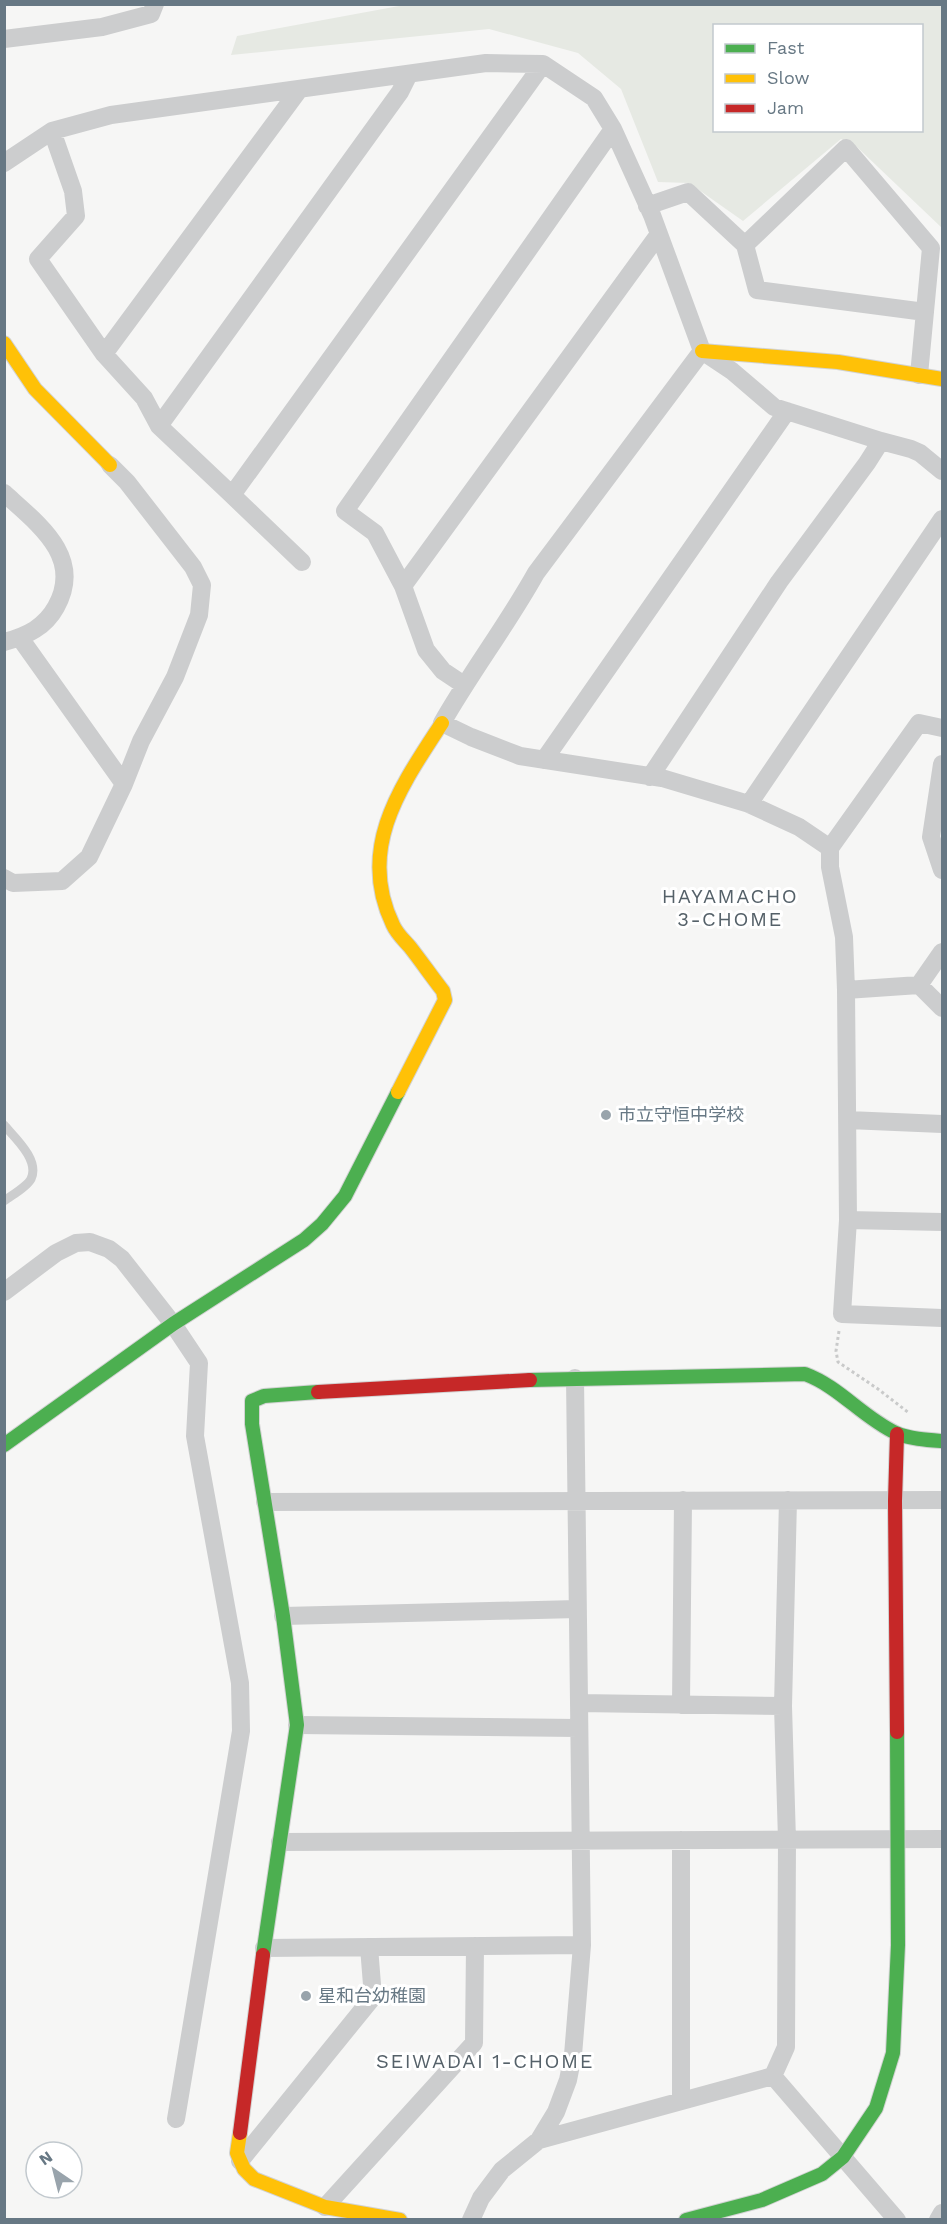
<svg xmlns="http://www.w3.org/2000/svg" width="947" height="2224" viewBox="0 0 947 2224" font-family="'Work Sans','Noto Sans JP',sans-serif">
<rect width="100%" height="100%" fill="#f6f6f5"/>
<path fill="#e6e9e3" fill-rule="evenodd" d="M400,5H942V228L857,147L841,139L743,221L689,183L658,182L621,89L578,53L489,29L231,55L237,36L399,6ZM714,26H922V130H714Z"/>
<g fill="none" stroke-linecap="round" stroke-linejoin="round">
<defs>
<path id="fast" d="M530,1380L805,1374C840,1387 862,1417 896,1433C910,1439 927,1440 942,1441
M4,1445L173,1324L304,1240L322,1224L345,1196L398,1092
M263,1955L297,1725L283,1616L252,1424V1401L264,1396L318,1392
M686,2220L762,2200L822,2174L843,2157L876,2108L893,2053L898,1945L897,1732"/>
<path id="slow" d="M4,343L35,389L110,465
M702,351L838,362L942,379
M398,1092L445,1000L443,991C432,977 421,961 410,947C404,940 397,934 393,925C356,848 401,786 442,723
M240,2133L237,2153L244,2169L254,2179L325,2207L400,2220"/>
<path id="jam" d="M318,1392L530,1380
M897,1732L895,1501L897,1434
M240,2133L263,1955"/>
</defs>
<use href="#fast" stroke="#d2d3d3" stroke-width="16"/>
<use href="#slow" stroke="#d2d3d3" stroke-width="16"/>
<use href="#jam" stroke="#d2d3d3" stroke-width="16"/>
<path stroke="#c9caca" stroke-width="3" stroke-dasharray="3 3" stroke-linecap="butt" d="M839,1331L836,1351L838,1362L878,1389L909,1413"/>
<path stroke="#cccdce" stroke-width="9" d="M4,1125C15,1138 40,1160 31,1179C27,1187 12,1195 4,1201"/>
<path stroke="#cccdce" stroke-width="18" d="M4,39L102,27L151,14L155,4
M52,131L73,191L76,216L38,259L104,354L144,398L159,426L232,495L543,64
M4,163L52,131L111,115L486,63L543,64L594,98L613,129L652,215L702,351L732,371L774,407L881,441L911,449L920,453L942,471
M647,206L688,192L745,245
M702,351L536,573C507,625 471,672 442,723L471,737L520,756L662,778L749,804L799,827L830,848
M104,354L299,90
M919,375L931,248L846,148L745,245L757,290L925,312
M159,426L400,92L409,74
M4,493C38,524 84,557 56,607C45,627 27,636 4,642
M232,495L302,562
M403,586L659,234
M20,638L124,784
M464,685L443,671L426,650L403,586L375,533L345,511L613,129
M942,728L919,723L830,848V867L844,937L846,990L848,1220L842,1314L942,1318
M544,760L787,411
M942,764L931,837L942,870
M650,777L779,582L867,463L881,441
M749,804L942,519
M4,878L13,883L62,881L89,857L124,784L141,741L175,677L199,615L202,585L193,567L127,482L110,465
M919,985L942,952
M846,990L919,985L942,1008
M848,1120L942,1124
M848,1220L942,1222
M4,1292L56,1253L76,1243L90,1242L109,1249L122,1259L173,1324L199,1363L195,1436L240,1683L241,1731L176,2119
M265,1502L942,1500
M283,1616L577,1609
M579,1703L783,1706
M681,1705L683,1500
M297,1725L578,1728
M280,1842L942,1839
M264,1948L582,1945
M773,2076L786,2047L787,1840L783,1706L788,1500
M773,2076L897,2220
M681,2101V1840
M539,2140L773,2076
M240,2161L373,1997L369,1947
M325,2207L474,2043L475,1946
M471,2220L481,2198L502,2170L539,2140L556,2112L568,2080L573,2055L582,1945L575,1378
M938,2220L942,2213"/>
<use href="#fast" stroke="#4caf50" stroke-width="14"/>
<use href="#slow" stroke="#ffc107" stroke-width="14"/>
<use href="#jam" stroke="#c62828" stroke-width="14"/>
</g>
<g fill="#99a4ac" stroke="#fff" stroke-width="2">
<circle cx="606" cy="1115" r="6"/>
<circle cx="306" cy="1996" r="6"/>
</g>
<g text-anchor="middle" stroke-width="6" stroke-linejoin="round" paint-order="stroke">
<g font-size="18" fill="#677884" stroke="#fff" text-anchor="start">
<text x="618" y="1121">市立守恒中学校</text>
<text x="318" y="2002">星和台幼稚園</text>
</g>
<g font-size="20" letter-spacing="1.5" fill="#556169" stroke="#fff">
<text x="730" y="903">HAYAMACHO<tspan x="730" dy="23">3-CHOME</tspan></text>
<text x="485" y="2068">SEIWADAI 1-CHOME</text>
</g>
</g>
<rect width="947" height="2224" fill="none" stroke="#677884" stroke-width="12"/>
<rect x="713" y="24" width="210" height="108" fill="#ffffff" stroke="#c2c9ce" stroke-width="1.5"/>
<rect x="725" y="44" width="30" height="9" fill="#4caf50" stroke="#c2c9ce" stroke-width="1.5"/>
<text x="767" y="54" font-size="18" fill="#677884">Fast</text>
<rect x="725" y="74" width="30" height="9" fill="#ffc107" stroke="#c2c9ce" stroke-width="1.5"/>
<text x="767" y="84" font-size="18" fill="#677884">Slow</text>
<rect x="725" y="104" width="30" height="9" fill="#c62828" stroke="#c2c9ce" stroke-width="1.5"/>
<text x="767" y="114" font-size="18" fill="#677884">Jam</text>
<g transform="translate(54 2170) rotate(325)"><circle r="28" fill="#ffffff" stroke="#c2c9ce" stroke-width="1.5"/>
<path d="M0-4.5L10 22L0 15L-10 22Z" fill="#99a4ac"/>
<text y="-9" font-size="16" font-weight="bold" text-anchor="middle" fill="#677884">N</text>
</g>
</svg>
